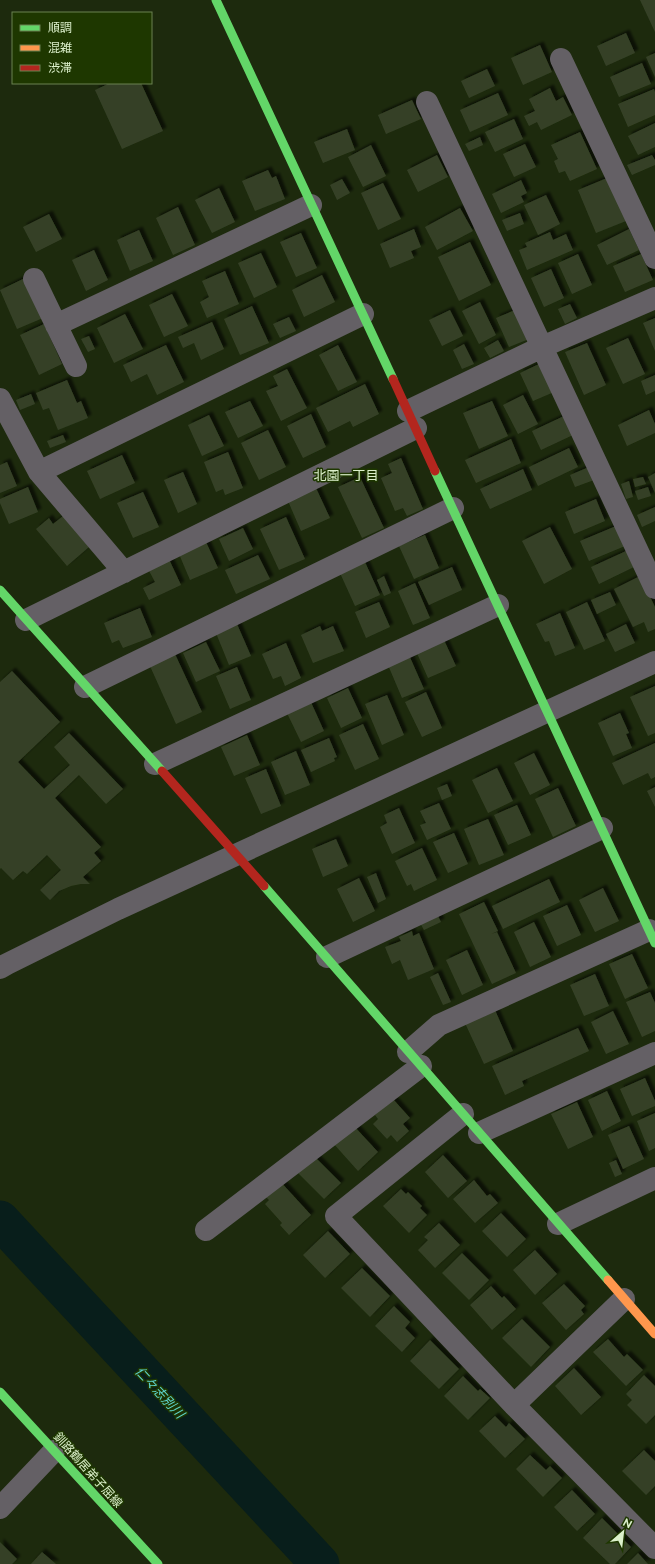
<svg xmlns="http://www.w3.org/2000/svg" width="655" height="1564" viewBox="0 0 655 1564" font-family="Raleway,'Noto Sans JP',sans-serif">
<defs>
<filter id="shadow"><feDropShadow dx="3.5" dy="-3.5" stdDeviation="1" flood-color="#0009"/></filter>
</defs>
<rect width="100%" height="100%" fill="#1d2a0d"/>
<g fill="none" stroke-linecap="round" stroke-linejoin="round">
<path stroke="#081e1b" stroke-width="39" d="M0,1220L320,1564"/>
</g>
<path fill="#354126" filter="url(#shadow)" d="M640,0H655V32Z
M626,33L635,53L606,66L597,46Z
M540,45L552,72L523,85L511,58Z
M655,53V77L646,57Z
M642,63L651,84L619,97L610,77Z
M487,69L495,86L469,98L461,81Z
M110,83H141L163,131L122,149L95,90Z
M550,88L556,101L563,97L572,115L541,130L537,122L529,126L524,116L535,111L529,99Z
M654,89L655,92V115L628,127L618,104Z
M498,93L508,115L470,132L460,110Z
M412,100L421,119L386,134L378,115Z
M514,119L523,139L495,152L485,132Z
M655,123V147L638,155L628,136Z
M347,129L355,150L323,163L314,142Z
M580,132L597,169L570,181L565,171L559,173L554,161L558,159L551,145Z
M480,137L483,145L469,151L465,144Z
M525,144L536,167L514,177L503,154Z
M371,145L386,176L363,187L348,157Z
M437,155L448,177L418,192L407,170Z
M652,155L655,160V165L632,175L627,165Z
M268,170L272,178L276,176L285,199L255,211L242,181Z
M607,178L626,221L596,233L578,190Z
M342,179L350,193L337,200L330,185Z
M521,180L527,193L521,196L524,202L501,213L492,194Z
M383,183L401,219L378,230L361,193Z
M219,188L235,222L212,233L195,200Z
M546,195L560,224L538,235L524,205Z
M178,207L195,245L173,255L156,218Z
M460,208L473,231L437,250L425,227Z
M520,213L524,224L507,231L502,220Z
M49,214L62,239L36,252L23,227Z
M414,229L421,247L411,251L414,258L390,268L380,244Z
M629,229L639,250L607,265L597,245Z
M139,230L153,261L130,271L117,240Z
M550,232L553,240L566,234L573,250L527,270L519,250L527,247L525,243Z
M301,233L317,268L296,277L280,242Z
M470,242L491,285L459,301L438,257Z
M94,250L108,280L86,291L72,260Z
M261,253L277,287L254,298L238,263Z
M578,254L592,285L572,294L558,263Z
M641,254L653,280L625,292L613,266Z
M551,269L564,298L544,307L531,278Z
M225,271L239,304L207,318L200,302L209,297L202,281Z
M322,275L335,302L304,317L292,290Z
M25,278L43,318L17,329L0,290Z
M172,294L188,326L164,337L149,305Z
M480,302L496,335L479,344L462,311Z
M570,304L577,318L565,324L558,309Z
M252,306L269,343L240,355L224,319Z
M450,310L463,336L442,346L429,320Z
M515,310L529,339L509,347L496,318Z
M125,314L143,349L114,363L97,328Z
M289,317L296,331L280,338L273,324Z
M655,318V351L643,323Z
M212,322L224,349L201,360L194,343L183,348L178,337Z
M44,324L62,364L39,375L20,335Z
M89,336L95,349L88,352L81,339Z
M628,338L645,374L623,384L606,348Z
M498,340L504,351L490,358L484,348Z
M587,343L606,385L584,395L565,352Z
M464,344L474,364L462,369L453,350Z
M166,345L184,382L157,395L147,374L131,382L123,365Z
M338,345L357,382L338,391L319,355Z
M541,363L554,392L533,401L520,373Z
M287,369L307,408L281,421L266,391L278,386L273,376Z
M655,375V391L646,395L641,381Z
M67,380L77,403L81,401L88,418L58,430L49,408L43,410L36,393Z
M365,384L379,414L353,427L350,421L328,432L316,408Z
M31,394L35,404L20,410L16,400Z
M523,395L538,424L518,434L503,405Z
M250,401L263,426L238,438L225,412Z
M492,401L508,436L479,449L463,413Z
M649,410L655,424V433L627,446L618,425Z
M311,414L326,447L303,458L287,426Z
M209,415L224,446L202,456L188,425Z
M564,416L573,435L541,450L532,431Z
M268,430L286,467L259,480L241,443Z
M63,435L66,442L50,448L47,441Z
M511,439L521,463L476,483L465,460Z
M569,448L578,467L538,486L529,467Z
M228,452L243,488L225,495L223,489L216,492L204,462Z
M122,455L135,483L100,499L87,471Z
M401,458L423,509L407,516L403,508L395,511L381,478L392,473L388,464Z
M7,462L17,486L0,493V465Z
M589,467L594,480L575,487L570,475Z
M523,469L532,490L490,509L480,489Z
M183,472L197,504L178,513L164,480Z
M655,473V493L648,477Z
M360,477L384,528L362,538L338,487Z
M643,477L646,484L635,487L633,479Z
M629,481L633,497L626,499L621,484Z
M28,487L38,512L9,524L0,503V499Z
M648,487L651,496L638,500L635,491Z
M316,488L330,518L301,531L288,501Z
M143,492L159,527L133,538L117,503Z
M596,499L605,521L574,534L565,512Z
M655,507V521L642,527L637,515Z
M63,516L89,547L67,566L36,529L49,518L53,524Z
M286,517L305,559L279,570L260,529Z
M616,526L625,546L589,561L580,541Z
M550,527L572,569L544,584L522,541Z
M243,528L253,549L229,561L219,539Z
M425,535L439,568L414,579L399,546Z
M206,542L218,568L190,580L179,554Z
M626,551L634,567L599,584L591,567Z
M258,555L270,579L236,594L225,570Z
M168,557L181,585L149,600L143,588L155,582L147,567Z
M365,562L380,595L355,606L340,573Z
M452,567L462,590L429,605L418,582Z
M384,576L391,593L384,596L377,580Z
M640,576L655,607V629L648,632L644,622L633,627L614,589Z
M415,583L430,618L413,625L398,591Z
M610,592L616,605L597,614L591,600Z
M379,602L390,627L366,638L355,612Z
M587,602L605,641L584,650L566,612Z
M140,608L152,637L123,648L119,640L112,643L104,623Z
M560,613L575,648L555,656L549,641L545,642L536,624Z
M237,624L251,656L229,665L216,633Z
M626,624L635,643L615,652L606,634Z
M320,626L322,631L333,626L344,651L313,663L301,635Z
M444,640L456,666L428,678L416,651Z
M206,642L220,671L196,682L183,653Z
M286,643L301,678L285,686L281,676L273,679L262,654Z
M175,654L202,712L176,724L150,666Z
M409,655L424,689L402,698L388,665Z
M237,667L251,700L230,709L216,676Z
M12,671L60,722L18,762L44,789L70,765L54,747L69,733L123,789L106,804L79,775L55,798L101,847L94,853L101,861L83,877L90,884H81L71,886L59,891L50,900L40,890L61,870L47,855L27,874L23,871L13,880L1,868L0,869V682Z
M655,686V733L648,736L630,697Z
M348,688L362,718L341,728L327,698Z
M426,692L442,728L422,737L405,702Z
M387,695L404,735L382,745L365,704Z
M310,700L324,731L301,742L286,711Z
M620,713L629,733L626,734L632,748L613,756L598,723Z
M363,724L379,759L355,770L339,735Z
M247,735L260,765L234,776L221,747Z
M329,738L337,757L334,758L335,761L311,772L301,750Z
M655,743V777L651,779L648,773L623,785L612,763Z
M296,751L310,785L285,795L271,762Z
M534,753L550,785L530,795L514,763Z
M497,768L513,801L488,813L472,780Z
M266,769L281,806L261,814L245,778Z
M447,784L452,796L442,800L437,788Z
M655,787V807L647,791Z
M558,788L576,826L553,837L535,799Z
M439,803L451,829L427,840L420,825L426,823L420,811Z
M517,805L531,835L508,845L494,815Z
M399,808L415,843L392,854L380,827L387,823L384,815Z
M488,819L504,855L479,865L464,829Z
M454,833L468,864L448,873L433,842Z
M336,839L348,866L323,877L312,849Z
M422,848L437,880L414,891L411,884L407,886L395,861Z
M376,873L386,899L378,903L367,877Z
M359,878L375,911L353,922L337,889Z
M549,879L560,902L503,929L492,906Z
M603,888L619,921L595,932L579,900Z
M484,902L498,931L491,934L497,932L516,973L492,984L459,914Z
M567,905L581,935L557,946L543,916Z
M437,914L441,922L424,930L420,923Z
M534,922L551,957L530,967L514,932Z
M412,931L413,936L419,933L434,969L408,980L400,960L392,964L385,947L401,941L399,937Z
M467,950L483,985L462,995L446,960Z
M632,954L648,988L625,999L609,964Z
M438,973L451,1002L443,1005L430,977Z
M595,974L609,1006L584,1016L570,985Z
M650,992L655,1003V1031L642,1037L626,1002Z
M495,1010L513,1051L484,1064L465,1023Z
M613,1011L629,1044L606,1054L591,1022Z
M578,1028L589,1051L522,1081L524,1086L505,1095L492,1066Z
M645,1078L655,1101V1106L632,1116L620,1089Z
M607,1091L621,1121L602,1131L588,1100Z
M393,1099L410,1118L403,1124L409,1131L397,1142L391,1135L387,1139L373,1124L378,1119L375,1115Z
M577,1102L593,1137L568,1149L551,1114Z
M655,1113V1148L649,1151L637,1121Z
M353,1125L378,1152L358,1171L333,1143Z
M629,1126L644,1159L623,1169L608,1135Z
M443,1155L467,1181L448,1198L425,1172Z
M315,1157L341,1183L324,1199L298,1173Z
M616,1160L622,1174L615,1177L609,1163Z
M278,1179L311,1215L289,1235L280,1225L282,1223L265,1204L269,1200L262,1193Z
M474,1180L487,1196L490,1194L498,1203L475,1223L453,1199Z
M401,1189L406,1194L408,1192L422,1206L420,1208L427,1215L409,1233L383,1206Z
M501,1213L526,1239L507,1257L482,1231Z
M439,1223L460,1245L435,1268L418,1250L428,1240L424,1237Z
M328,1231L350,1254L325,1278L303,1255Z
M535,1250L557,1274L535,1295L513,1270Z
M462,1253L489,1280L469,1300L442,1273Z
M362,1268L390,1296L370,1317L341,1288Z
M564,1284L585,1306L581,1310L584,1314L566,1330L542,1303Z
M491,1286L502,1298L504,1296L516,1309L492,1330L470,1305Z
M394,1306L410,1322L405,1328L415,1338L402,1352L375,1326Z
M522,1319L550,1347L531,1367L502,1338Z
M608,1339L624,1357L627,1354L643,1370L626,1386L593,1352Z
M430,1340L459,1369L439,1389L410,1361Z
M574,1368L601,1397L581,1415L555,1386Z
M644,1375L655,1386V1415L646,1424L627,1405L632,1400L626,1394Z
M463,1376L478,1391L480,1389L490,1398L468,1420L444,1396Z
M495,1416L506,1427L509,1423L525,1439L505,1458L479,1431Z
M644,1450L655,1461V1486L646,1495L622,1471Z
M530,1455L546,1470L550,1466L562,1478L543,1497L516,1469Z
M572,1490L595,1514L577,1531L554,1507Z
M602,1518L631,1547L615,1564H610L583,1538Z
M0,1542L17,1559L12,1564H0Z
M42,1552L56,1564H31Z
M638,1553L648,1564H627Z"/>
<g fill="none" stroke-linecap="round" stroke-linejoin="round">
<path stroke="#646065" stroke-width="22" d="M561,59L655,258
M427,102L655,588
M34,279L76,366
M56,325L311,205
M0,399L39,472L124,572
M408,411L542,347L655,298
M39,472L363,314
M26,620L416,428
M85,687L453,508
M155,764L498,605
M327,957L602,828
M0,968L7,964L118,909L655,662
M408,1052L439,1025L649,930
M463,1114L336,1216L514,1405L655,1548
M479,1133L655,1053
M558,1224L655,1178
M206,1230L421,1066
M514,1405L624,1299
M0,1508L54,1451"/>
<path stroke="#63d668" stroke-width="9" d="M216,0L393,379
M435,471L655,943
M0,590L162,771
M264,886L608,1280
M0,1392L158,1564"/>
<path stroke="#ff974d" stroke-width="9" d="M608,1280L655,1334"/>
<path stroke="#b3261e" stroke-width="9" d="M393,379L435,471
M162,771L264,886"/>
</g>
<g text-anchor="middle" stroke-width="3" stroke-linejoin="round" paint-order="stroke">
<g font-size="12" fill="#dcf0cb" stroke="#1e3700">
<text transform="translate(88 1470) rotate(48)" y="4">釧路鶴居弟子屈線</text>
</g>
<g font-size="13" fill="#dcf0cb" stroke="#1e3700">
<text x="346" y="480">北園一丁目</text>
</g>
<g font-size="13" font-style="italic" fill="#5fd6d1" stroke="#1e3700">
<text transform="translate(160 1392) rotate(47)" y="5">仁々志別川</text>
</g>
</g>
<rect x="12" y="12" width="140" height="72" fill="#1e3700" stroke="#6a8151"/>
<rect x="20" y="25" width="20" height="6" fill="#63d668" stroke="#6a8151"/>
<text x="48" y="32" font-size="12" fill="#dcf0cb">順調</text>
<rect x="20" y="45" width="20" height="6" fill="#ff974d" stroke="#6a8151"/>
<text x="48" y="52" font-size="12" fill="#dcf0cb">混雑</text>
<rect x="20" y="65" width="20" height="6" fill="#b3261e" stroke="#6a8151"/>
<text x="48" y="72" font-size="12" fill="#dcf0cb">渋滞</text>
<g transform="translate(623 1532) rotate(28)" stroke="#1e3700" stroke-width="3" paint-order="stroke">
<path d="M0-3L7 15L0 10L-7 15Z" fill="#dcf0cb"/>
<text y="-6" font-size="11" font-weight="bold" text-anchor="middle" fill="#dcf0cb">N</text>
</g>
</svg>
